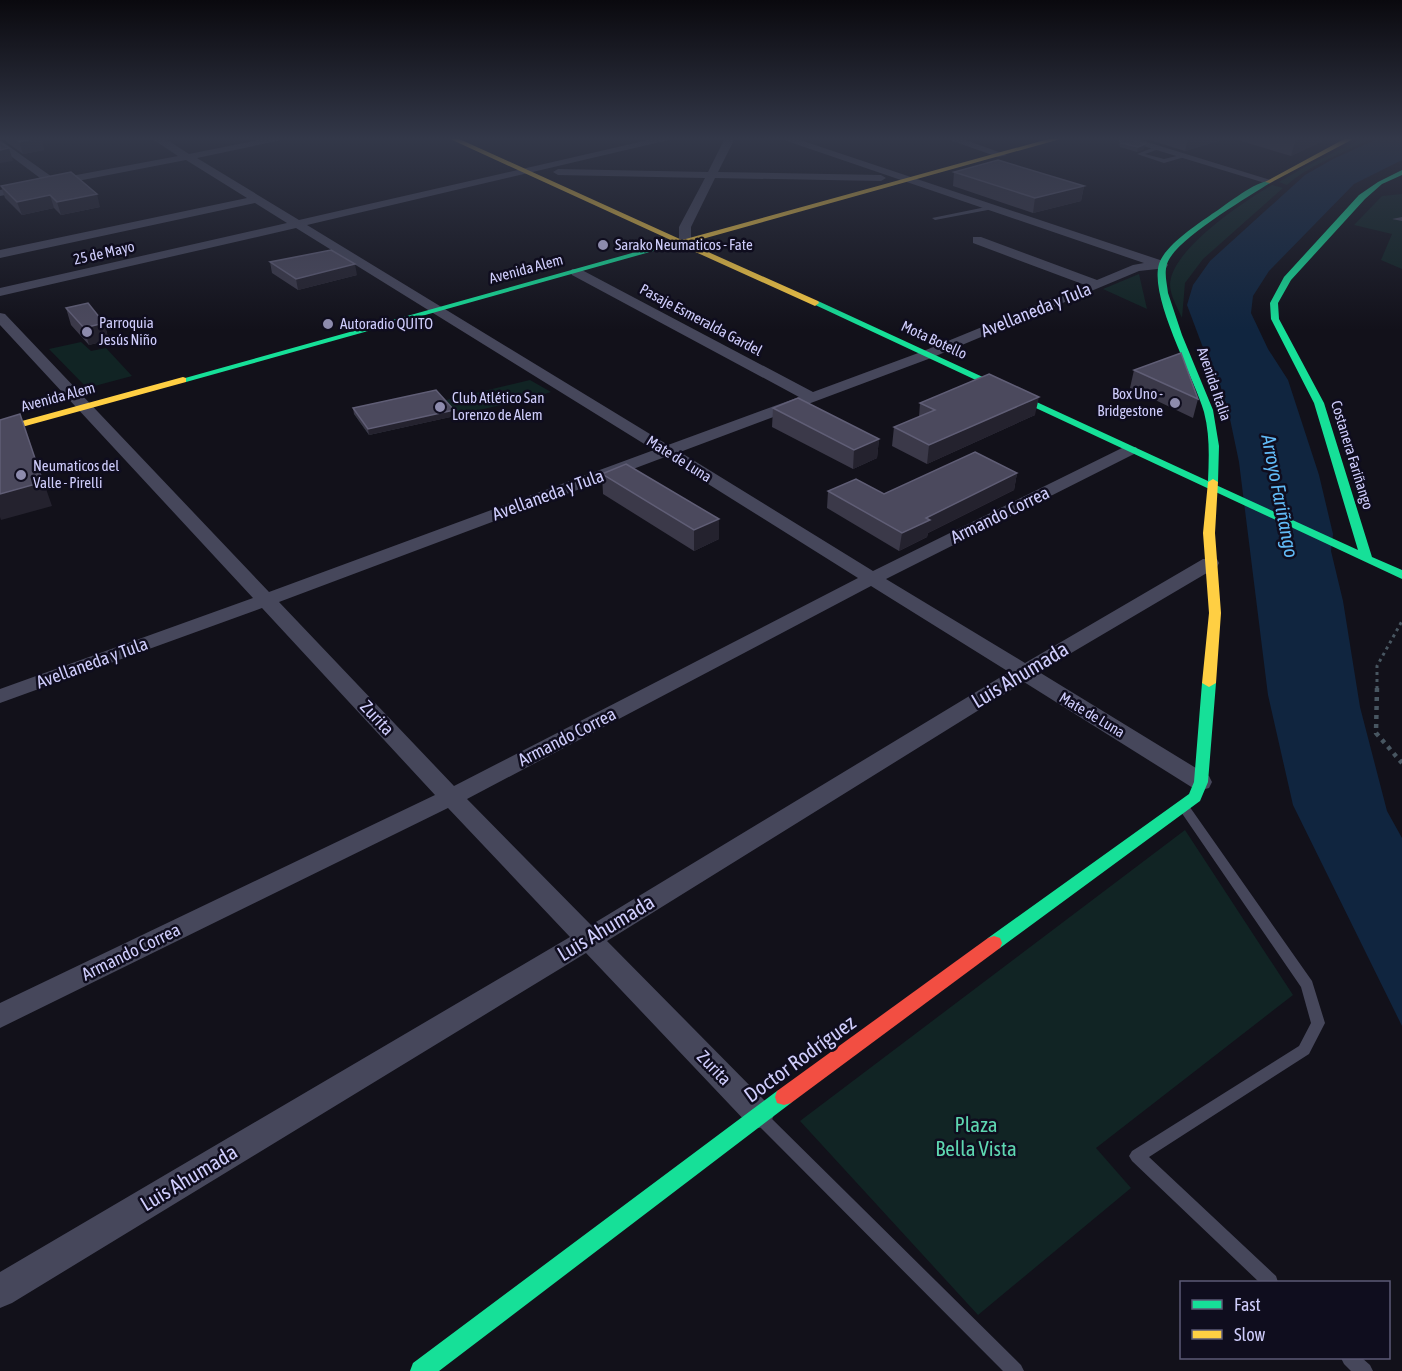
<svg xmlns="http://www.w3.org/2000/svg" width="1402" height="1371" viewBox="0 0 1402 1371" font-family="'Asap Condensed',sans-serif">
<rect width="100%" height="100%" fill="#12111a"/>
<path fill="#112424" d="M1363,138H1372C1343,154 1312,163 1287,185L1279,182L1303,168Z
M1272,185L1283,188L1203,259L1185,283L1182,318C1177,306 1167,291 1171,278C1179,245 1243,202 1272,185Z
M1402,194V269L1381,260L1392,234L1354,225L1382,196Z
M1139,274L1147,309L1103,289Z
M81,342L91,351L106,348L132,376L87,388L49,349Z
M530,380L551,392L532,398L369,435L354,414L442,401Z
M1185,830L1293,995L1096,1148L1131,1188L978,1315L800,1121Z"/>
<path fill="#10253f" d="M1379,138H1402V160L1354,184L1269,271L1253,296L1251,313L1268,349L1288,380L1319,475L1333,534L1331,551L1343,601L1360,707L1387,811L1402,838V1026L1293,805L1268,695L1239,462L1230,419L1219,381L1202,345L1187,305L1193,285L1210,261L1305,175L1333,159Z"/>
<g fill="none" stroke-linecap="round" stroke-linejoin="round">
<path stroke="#485661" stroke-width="3" stroke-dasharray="3 4" stroke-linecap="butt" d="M1377,689V666L1402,621"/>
<path stroke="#485661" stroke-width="4.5" stroke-dasharray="4 5" stroke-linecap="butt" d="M1377,688L1376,733L1402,763"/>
<path fill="#46475b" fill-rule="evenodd" d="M1157,146L1159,149L1145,154L1164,159L1185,154L1188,156L1164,163L1137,154Z
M991,206L994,208L993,209L935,220L932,218Z
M1402,217V221L1392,219Z
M1183,802L1187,803L1312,981L1325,1023L1309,1054L1149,1157L1276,1276L1278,1282H1259L1132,1161L1129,1156L1132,1151L1299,1046L1311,1023L1301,987L1179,809L1177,806L1179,803Z
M763,1113L768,1115L1021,1365L1024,1371H1003L758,1125L756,1120L758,1115Z
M1341,1358H1362L1370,1365L1373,1371H1351L1344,1364Z"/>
<path fill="#46475b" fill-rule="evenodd" d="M151,138H164L189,154L268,138H291L197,158L299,220L657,138H677L307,225L668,445L799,397L572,275L570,272L572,269H580L813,392L921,352L1085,285L973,243V237H981L1097,280L1133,265L1144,263L778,138H794L1166,262L1168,265L1166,268L1139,271L931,358L680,452L873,571L1124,447H1136L1138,450L1136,453L886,579L1025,663L1203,559H1217L1219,563L1217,567L1039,672L1209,776L1212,782L1209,788L1201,790L1193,788L1024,682L607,941L770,1106L774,1115L770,1124L759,1128L748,1124L586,953L12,1303L0,1308V1272L570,937L448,808L0,1028V1003L435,795L262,608L0,703V689L253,598L0,325V313L5,314L269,592L654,450L296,228L0,296V288L287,223L255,203L0,258V250L247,198L186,160L0,196V190L44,181L0,148V140L55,179L178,156ZM665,457L858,578L454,786L279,602ZM871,586L1009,672L591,925L467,799Z
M725,138H735L718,172L881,175L886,178L881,181L715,178L691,227V242L685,246L679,242V227L705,178L558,175L553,172L558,169L708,172Z
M944,138H960L1007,155L998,157Z
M1117,138H1134L1274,181L1269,184L1265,183Z"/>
<path fill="#16e098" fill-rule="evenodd" d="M1402,170V175L1382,184L1365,199L1291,280L1278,303L1279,319L1324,403L1372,557L1402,570V579L811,303L818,301L1208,481C1209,458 1210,435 1204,412C1194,377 1149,298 1159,264C1165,245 1199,223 1215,212C1227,204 1257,180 1270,181V183C1248,197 1174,240 1167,264C1164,274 1167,283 1168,293L1182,335L1213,410L1219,446L1218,482L1216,485L1358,550L1314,403L1271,319L1270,303L1284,277L1359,195L1378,182Z
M675,241L682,243L186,382L178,380Z
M1209,679L1216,683L1208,782L1200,801L1000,948L994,950L988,948L986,943L988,938L1189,794L1194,782L1202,683Z
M784,1089L791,1091L793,1097L791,1103L439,1371H410L413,1363L777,1091Z"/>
<path fill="#ffcf43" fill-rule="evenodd" d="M448,138H457L682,240L1052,138H1064L688,243L818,301L819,303L815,306L680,245H675V242Z
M1346,138H1355L1270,183L1265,182Z
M183,377L186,378V382L0,433V427Z
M1213,479L1218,482L1215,533L1221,613L1216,683L1209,687L1202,683L1209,613L1203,533L1208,482Z"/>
<path fill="#f24e42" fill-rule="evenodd" d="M994,936L1000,938L1002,943L1000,948L791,1103L784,1105L777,1103L775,1097L777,1091L988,938Z"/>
</g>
<path fill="#3b3949" d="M1,138H41L44,150L23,154Z
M1119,138H1127L1144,149L1137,152L1120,147L1119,141Z
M1143,138H1228L1185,151Z
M1231,138H1329L1291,156Z
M71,172L100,207L61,215L54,208L22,215L5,198L1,186Z
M954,172L1084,186L1081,201L1033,213L953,186Z
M270,262L357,275L298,290L272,273Z
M66,308L104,323L109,340L89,345L71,325Z
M1134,370L1198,399L1193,418L1130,388Z
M920,403L1035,415L927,464L892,446L894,427L919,417Z
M353,408L454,410L455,416L369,435L354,414Z
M773,408L879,439L877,458L853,469L772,427Z
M1017,473L1014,490L928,533L927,537L899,551L827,508L828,491L884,494Z
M602,474L719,539L694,551L603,494Z"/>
<path fill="#24222e" d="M37,138H41L44,150L23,154L19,142Z
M1188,138H1228L1185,151Z
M1296,138H1329L1291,156Z
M1145,144L1144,149L1137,152L1138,147Z
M9,148L13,161L0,163V150Z
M1084,186L1081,201L1033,213L1035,198Z
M97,194L100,207L61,215L57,202Z
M50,195L54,208L22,215L17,202Z
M355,264L357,275L298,290L296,279Z
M104,323L109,340L89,345L84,328Z
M1039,397L1035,415L927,464L929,445Z
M454,410L455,416L369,435L368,429Z
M20,414L52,506L1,520L0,517V494Z
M879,439L877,458L853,469L854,450Z
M1017,473L1014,490L928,533L927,537L899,551L902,533L926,518Z
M719,519V539L694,551V530Z"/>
<path fill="#4b495d" stroke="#605e76" stroke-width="1.5" d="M15,138H37L19,142Z
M1120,138H1127L1145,144L1138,147L1121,143Z
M0,142L9,148L0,150Z
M998,160L1084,186L1035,198L954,172Z
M71,172L97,194L57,202L50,195L17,202L1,186Z
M331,250L355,264L296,279L270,262Z
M88,303L104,323L84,328L66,308Z
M1181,353L1198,399L1134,370Z
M989,374L1039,397L929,445L894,427L935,410L920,403Z
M436,390L454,410L368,429L353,408Z
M798,398L879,439L854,450L773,408Z
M20,414L43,482L0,494V420Z
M975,452L1017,473L926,518L930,520L902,533L828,491L856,479L884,494Z
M626,464L719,519L694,530L602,474Z"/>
<linearGradient id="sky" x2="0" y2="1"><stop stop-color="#0a090e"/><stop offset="0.42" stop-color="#333849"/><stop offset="1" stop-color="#333849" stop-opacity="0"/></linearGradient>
<rect width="1402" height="330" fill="url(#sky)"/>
<g fill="#8d8bad" stroke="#0f0d1e" stroke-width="2">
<circle cx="603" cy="245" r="6"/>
<circle cx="328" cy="324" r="6"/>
<circle cx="87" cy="332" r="6"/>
<circle cx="1175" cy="403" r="6"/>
<circle cx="440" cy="407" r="6"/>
<circle cx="21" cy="475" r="6"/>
</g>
<g text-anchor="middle" stroke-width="5" stroke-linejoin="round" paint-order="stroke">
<g font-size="15" fill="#cfcdfc" stroke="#0f0d1e" text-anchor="start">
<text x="615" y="250">Sarako Neumaticos - Fate</text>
<text x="99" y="328">Parroquia<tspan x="99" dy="17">Jesús Niño</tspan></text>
<text x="340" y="329">Autoradio QUITO</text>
<text x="1163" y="399" text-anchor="end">Box Uno -<tspan x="1163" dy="17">Bridgestone</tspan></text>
<text x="452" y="403">Club Atlético San<tspan x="452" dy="17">Lorenzo de Alem</tspan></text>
<text x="33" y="471">Neumaticos del<tspan x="33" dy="17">Valle - Pirelli</tspan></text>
</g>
<g font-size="15" fill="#cfcdfc" stroke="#0f0d1e">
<text transform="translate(104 253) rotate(-13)" y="5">25 de Mayo</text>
<text transform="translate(526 269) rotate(-15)" y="5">Avenida Alem</text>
<text transform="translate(701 320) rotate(28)" y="5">Pasaje Esmeralda Gardel</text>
<text transform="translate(934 340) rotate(25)" y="5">Mota Botello</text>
<text transform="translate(1214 384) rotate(71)" y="5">Avenida Italia</text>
<text transform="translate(58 397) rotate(-15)" y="5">Avenida Alem</text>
<text transform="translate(1352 455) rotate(73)" y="5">Costanera Fariñango</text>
<text transform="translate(679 459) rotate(32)" y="5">Mate de Luna</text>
<text transform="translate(1092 715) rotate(31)" y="5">Mate de Luna</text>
</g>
<g font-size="18" fill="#cfcdfc" stroke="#0f0d1e">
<text transform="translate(1036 310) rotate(-22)" y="6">Avellaneda y Tula</text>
<text transform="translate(548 495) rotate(-20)" y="6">Avellaneda y Tula</text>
<text transform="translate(1000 515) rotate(-26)" y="6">Armando Correa</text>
<text transform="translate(92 663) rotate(-20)" y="6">Avellaneda y Tula</text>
<text transform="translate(377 718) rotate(47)" y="6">Zurita</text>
<text transform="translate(567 737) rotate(-27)" y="6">Armando Correa</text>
<text transform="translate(131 952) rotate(-26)" y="6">Armando Correa</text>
<text transform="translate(714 1068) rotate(46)" y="6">Zurita</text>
</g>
<g font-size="20" font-style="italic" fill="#61baf6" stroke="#0f0d1e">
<text transform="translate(1280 496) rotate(79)" y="7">Arroyo Fariñango</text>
</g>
<g font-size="21" fill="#cfcdfc" stroke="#0f0d1e">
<text transform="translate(1020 675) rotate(-31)" y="7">Luis Ahumada</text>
<text transform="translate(606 928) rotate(-31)" y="7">Luis Ahumada</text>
<text transform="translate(800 1059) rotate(-36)" y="7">Doctor Rodríguez</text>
<text transform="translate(189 1178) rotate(-31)" y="7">Luis Ahumada</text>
</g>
<g font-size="21" fill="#5ed7b1" stroke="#0f0d1e">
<text x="976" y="1132">Plaza<tspan x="976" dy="24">Bella Vista</tspan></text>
</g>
</g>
<rect x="1180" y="1281" width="210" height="78" fill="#0f0d1e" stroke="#5c5a77" stroke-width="1.5"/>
<rect x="1192" y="1300" width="30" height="9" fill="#16e098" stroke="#5c5a77" stroke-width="1.5"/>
<text x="1234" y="1311" font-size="18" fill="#cfcdfc">Fast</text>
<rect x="1192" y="1330" width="30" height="9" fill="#ffcf43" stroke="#5c5a77" stroke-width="1.5"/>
<text x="1234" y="1341" font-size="18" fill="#cfcdfc">Slow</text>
</svg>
